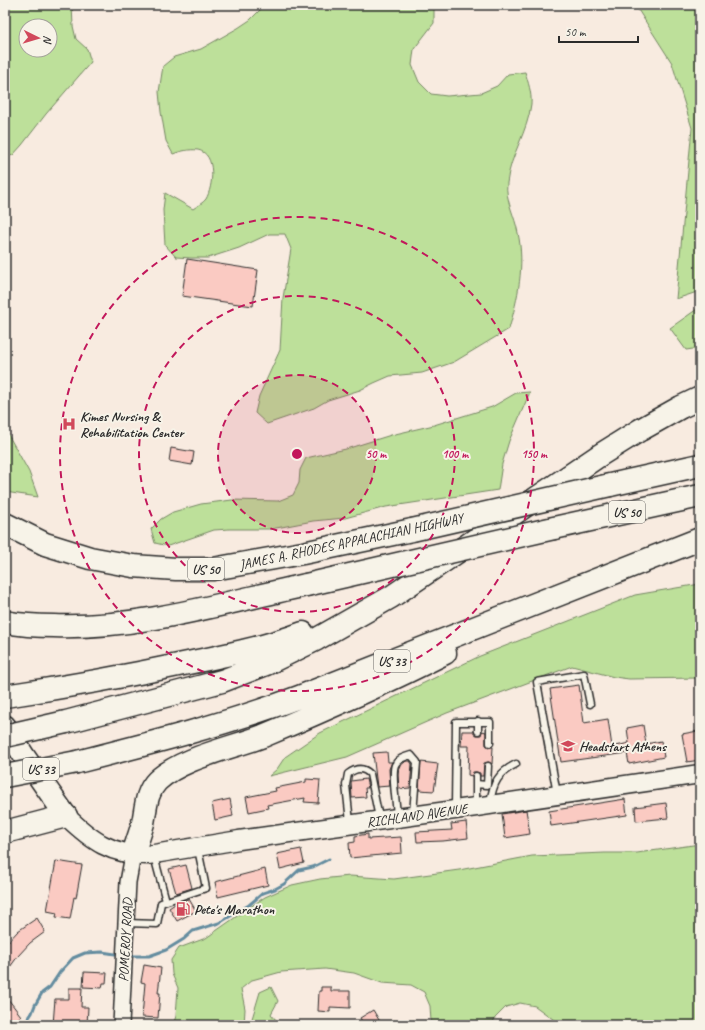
<svg xmlns="http://www.w3.org/2000/svg" width="705" height="1030" viewBox="0 0 705 1030" font-family="Caveat,sans-serif">
<rect width="100%" height="100%" fill="#f8ebe0"/>
<filter id="ink" filterUnits="userSpaceOnUse"><feTurbulence type="fractalNoise" baseFrequency=".025" numOctaves="2"/><feDisplacementMap in="SourceGraphic" scale="8" xChannelSelector="R" yChannelSelector="G"/><feConvolveMatrix kernelMatrix="1 2 1 2 8 2 1 2 1" color-interpolation-filters="sRGB"/></filter>
<g filter="url(#ink)">
<path fill="#bde09a" stroke="#748662" fill-rule="evenodd" d="M5,5H72L73,26L76,39L87,49L91,62L46,114L22,145L13,155L5,158ZM26,26H50V50H26Z
M265,5H434V23L414,49L412,65L419,82L431,94L447,96L481,93L497,86L508,74L525,72C528,82 532,93 531,104C528,132 510,155 507,183C505,200 515,216 518,233C525,265 518,298 509,329L454,362L422,373L390,376L374,383L360,390L328,400L314,408L267,424L255,413L259,396L280,350L283,298L291,249L285,234H269L239,248L208,258H192L176,257L165,245L163,210L165,193L193,209C197,206 203,203 206,199C213,187 217,154 198,150C189,149 181,151 173,154L166,141L161,112L159,92L163,66L174,57L201,49L238,28L250,20Z
M635,5H700V291L676,299L692,128L672,63Z
M700,307V348L686,350L670,328Z
M530,392L509,441L502,464L498,490L386,507L345,518L313,521L271,529H229L214,530L168,546L155,543L151,529L161,519L173,512L201,504L232,500L278,501L293,495L299,483L300,470L306,458L346,449L391,435L434,425L492,407L516,393Z
M5,429L29,472L38,497L5,492Z
M700,584V678L629,679L614,677L572,666L447,713L347,757L269,776L277,769L285,757L320,733L480,656L635,595Z
M700,844V1025H561L535,1006L520,1003L506,1007L495,1018L492,1025H429L431,1021L430,1006L424,992L411,985L382,983L354,973L325,969L281,972L252,980L241,989L245,1009L244,1025H173L176,1016L178,988L172,974L171,960L179,948L206,938L253,905L265,897L292,885L320,879L350,876L394,879L459,870L532,856L605,853H637Z
M271,987L278,1001L271,1014L276,1020L272,1025H263L251,1022L260,992Z"/>
<g fill="none" stroke-linecap="round" stroke-linejoin="round">
<path stroke="#648c9f" stroke-width="3" d="M134,956H149L166,950L184,939L193,931L219,923L249,905L263,893L275,889L284,884L299,870L313,867L329,859
M24,1025L32,1013L35,1005L42,993L50,987L60,972L73,958L85,953L102,952L115,954"/>
</g>
<path fill="#facac2" stroke="#2b2b2b" d="M187,259L258,270L253,306L182,296Z
M171,448L194,452L192,465L169,461Z
M579,685L584,723L608,719L612,747L629,743L627,728L643,725L646,744L661,741L664,757L629,764L627,753L561,762L550,689Z
M462,731H474V734L478,735H481L482,731L486,732V745L490,747H493L492,764L489,762L484,763L483,776H480V773L476,772H473L472,776L468,775L469,746H461Z
M698,731L700,746V760L687,762L682,734Z
M387,752L388,762H392L389,769L390,786L377,787L373,753Z
M406,761H410L412,764L410,788L399,789L398,775L399,767Z
M421,762L438,764L434,791L419,790Z
M306,779L320,780L318,803L304,802L305,798L267,805L268,808L249,812L246,797L276,791L275,788L306,782Z
M366,779L368,788H365L366,797L352,798L351,781Z
M230,799L233,816L215,820L212,803Z
M625,799L627,815L551,826L549,811Z
M666,803L668,818L636,821L635,807Z
M526,810L530,834L505,838L502,814Z
M466,822L468,838L443,841L417,842L416,832L452,830L451,824Z
M368,834V839L401,837L402,853L350,858L349,843L355,842V836Z
M301,849L304,863L280,869L277,854Z
M56,861L82,865L76,898L74,897L70,919L56,917L57,913L47,911Z
M186,865L192,888L176,893L169,869Z
M265,869L268,885L218,897L215,882Z
M189,899L196,911L177,921L169,908L178,902Z
M37,918L45,932L30,943L18,956L5,974V945L18,931Z
M144,965L161,968L158,993H160L158,1018L142,1017L145,983L141,982Z
M84,972L107,973L106,983H103L102,988L83,987Z
M321,987H331V991H350V1008L330,1007V1012L318,1011L319,991H321Z
M69,988H82L81,1007H88L87,1025H53L55,999H69Z
M5,995L21,1016L9,1025L5,1020Z
M373,1010L382,1025H364L360,1018Z"/>
<g fill="none" stroke-linecap="round" stroke-linejoin="round">
<defs>
<path id="service" d="M478,731V721
M476,776V805
M476,784L487,785L488,766
M557,794L537,682L584,674L590,704
M490,803C493,783 498,773 516,764
M455,808L456,722H490V743
M397,817C397,806 391,774 395,765C398,759 404,757 411,755L417,762L413,814
M350,822L346,785L348,774C356,768 363,767 370,774L379,818
M154,856L166,901
M126,923L157,924L161,903L206,888L198,849"/>
<path id="tertiary" d="M121,1025L128,882L133,855"/>
<path id="secondary" d="M66,816C92,841 111,855 148,855L239,840L476,807L700,774"/>
<path id="trunk" d="M5,726L24,756L66,816"/>
<path id="motorway" d="M610,485L700,465
M5,524L45,544L90,558L133,566L176,569H213L303,553L412,530
M554,528L700,496
M5,622C21,625 38,626 54,626C139,629 223,603 306,585
M5,696C66,687 127,676 188,663C227,655 266,647 303,633
M66,722L222,681L266,664L317,639L391,597L600,455L640,430L681,407L700,398
M77,762C152,743 227,724 299,697L700,539
M5,832L66,816
M133,855C136,844 140,834 143,823C146,808 146,792 157,781C181,758 232,748 263,736C325,710 386,683 445,653"/>
</defs>
<use href="#service" stroke="#2b2b2b" stroke-width="9"/>
<use href="#tertiary" stroke="#2b2b2b" stroke-width="18"/>
<use href="#secondary" stroke="#2b2b2b" stroke-width="21"/>
<use href="#trunk" stroke="#2b2b2b" stroke-width="24"/>
<use href="#motorway" stroke="#2b2b2b" stroke-width="25"/>
<use href="#service" stroke="#f7f3e8" stroke-width="6"/>
<use href="#tertiary" stroke="#f7f3e8" stroke-width="15"/>
<use href="#secondary" stroke="#f7f3e8" stroke-width="18"/>
<use href="#trunk" stroke="#f7f3e8" stroke-width="21"/>
<use href="#motorway" stroke="#f7f3e8" stroke-width="22"/>
<defs>
<path id="motorway-bridge" d="M412,530L610,485
M306,585L554,528
M5,736L66,722
M5,776L77,762"/>
</defs>
<use href="#motorway-bridge" stroke="#2b2b2b" stroke-width="25" stroke-linecap="butt"/>
<use href="#motorway-bridge" stroke="#f7f3e8" stroke-width="22"/>
</g>
</g>
<circle cx="297" cy="454" r="79" fill="#c2185b" fill-opacity=".12"/>
<g fill="none" stroke="#c2185b" stroke-width="2" stroke-dasharray="7 5">
<circle cx="297" cy="454" r="79"/>
<circle cx="297" cy="454" r="158"/>
<circle cx="297" cy="454" r="237"/>
</g>
<defs>
<symbol id="hospital-bare" viewBox="-9 -9 18 18"><path d="M-5-5h3v3.5h4V-5h3V5h-3V1.5h-4V5h-3Z" fill="#d1495b" stroke="#f7f3e8" stroke-width="2.5" paint-order="stroke"/></symbol>
<symbol id="school-bare" viewBox="-9 -9 18 18"><path d="M0-5L7-2L0 1L-7-2ZM-4 1L0 2.5L4 1V4Q0 6-4 4Z" fill="#d1495b" stroke="#f7f3e8" stroke-width="2.5" paint-order="stroke"/></symbol>
<symbol id="fuel-bare" viewBox="-9 -9 18 18"><path d="M-5.5-6h7V0h2V4h1.3V-2.5L3-4.5l.8-.8L6-3V5H2.5V1h-1V6h-7ZM-4.2-4.7v3.2H.2V-4.7Z" fill="#d1495b" stroke="#f7f3e8" stroke-width="2.5" paint-order="stroke"/></symbol>
</defs>
<g fill-rule="evenodd">
<use href="#hospital-bare" x="59" y="414" width="20" height="20"/>
<use href="#school-bare" x="558" y="736" width="20" height="20"/>
<use href="#fuel-bare" x="173" y="899" width="20" height="20"/>
</g>
<g text-anchor="middle" stroke-width="4" stroke-linejoin="round" paint-order="stroke">
<g fill="#f7f3e8" stroke="#686764" stroke-width="1">
<rect x="609" y="501" width="36" height="22" rx="3"/>
<rect x="188" y="558" width="36" height="22" rx="3"/>
<rect x="374" y="650" width="36" height="22" rx="3"/>
<rect x="23" y="758" width="36" height="22" rx="3"/>
</g>
<g font-size="13" font-weight="bold" fill="#2b2b2b">
<text x="627" y="517">US 50</text>
<text x="206" y="574">US 50</text>
<text x="392" y="666">US 33</text>
<text x="41" y="774">US 33</text>
</g>
<g font-size="14" font-weight="bold" fill="#2b2b2b" stroke="#f7f3e8" text-anchor="start">
<text x="80" y="421">Kimes Nursing &amp;<tspan x="80" dy="16">Rehabilitation Center</tspan></text>
<text x="579" y="751">Headstart Athens</text>
<text x="194" y="914">Pete's Marathon</text>
</g>
<g font-size="14" fill="#2b2b2b" stroke="#f7f3e8">
<text transform="translate(351 541) rotate(-12)" y="5">JAMES A. RHODES APPALACHIAN HIGHWAY</text>
<text transform="translate(417 815) rotate(-8)" y="5">RICHLAND AVENUE</text>
<text transform="translate(125 940) rotate(-87)" y="5">POMEROY ROAD</text>
</g>
</g>
<circle cx="297" cy="454" r="6" fill="#c2185b" stroke="#f7f3e8" stroke-width="2"/>
<g font-size="12" text-anchor="middle" font-weight="bold" fill="#c2185b" stroke="#f7f3e8" stroke-width="4" stroke-linejoin="round" paint-order="stroke">
<text x="376" y="458">50 m</text>
<text x="455" y="458">100 m</text>
<text x="534" y="458">150 m</text>
</g>
<rect width="705" height="1030" fill="none" stroke="#f7f3e8" stroke-width="20"/>
<rect x="10" y="10" width="685" height="1010" fill="none" stroke="#2b2b2b" stroke-width="1.5" filter="url(#ink)"/>
<g transform="translate(38 38) rotate(95)"><circle r="19" fill="#f7f3e8" stroke="#a5a39c"/>
<path d="M0-3L7 15L0 10L-7 15Z" fill="#d1495b"/>
<text y="-6" font-size="11" font-weight="bold" text-anchor="middle" fill="#2b2b2b">N</text>
</g>
<path d="M559 36v6h79v-6" fill="none" stroke="#2b2b2b" stroke-width="2"/>
<text x="565" y="36" font-size="12" fill="#2b2b2b" stroke="#f7f3e8" stroke-width="3" paint-order="stroke">50 m</text>
</svg>
